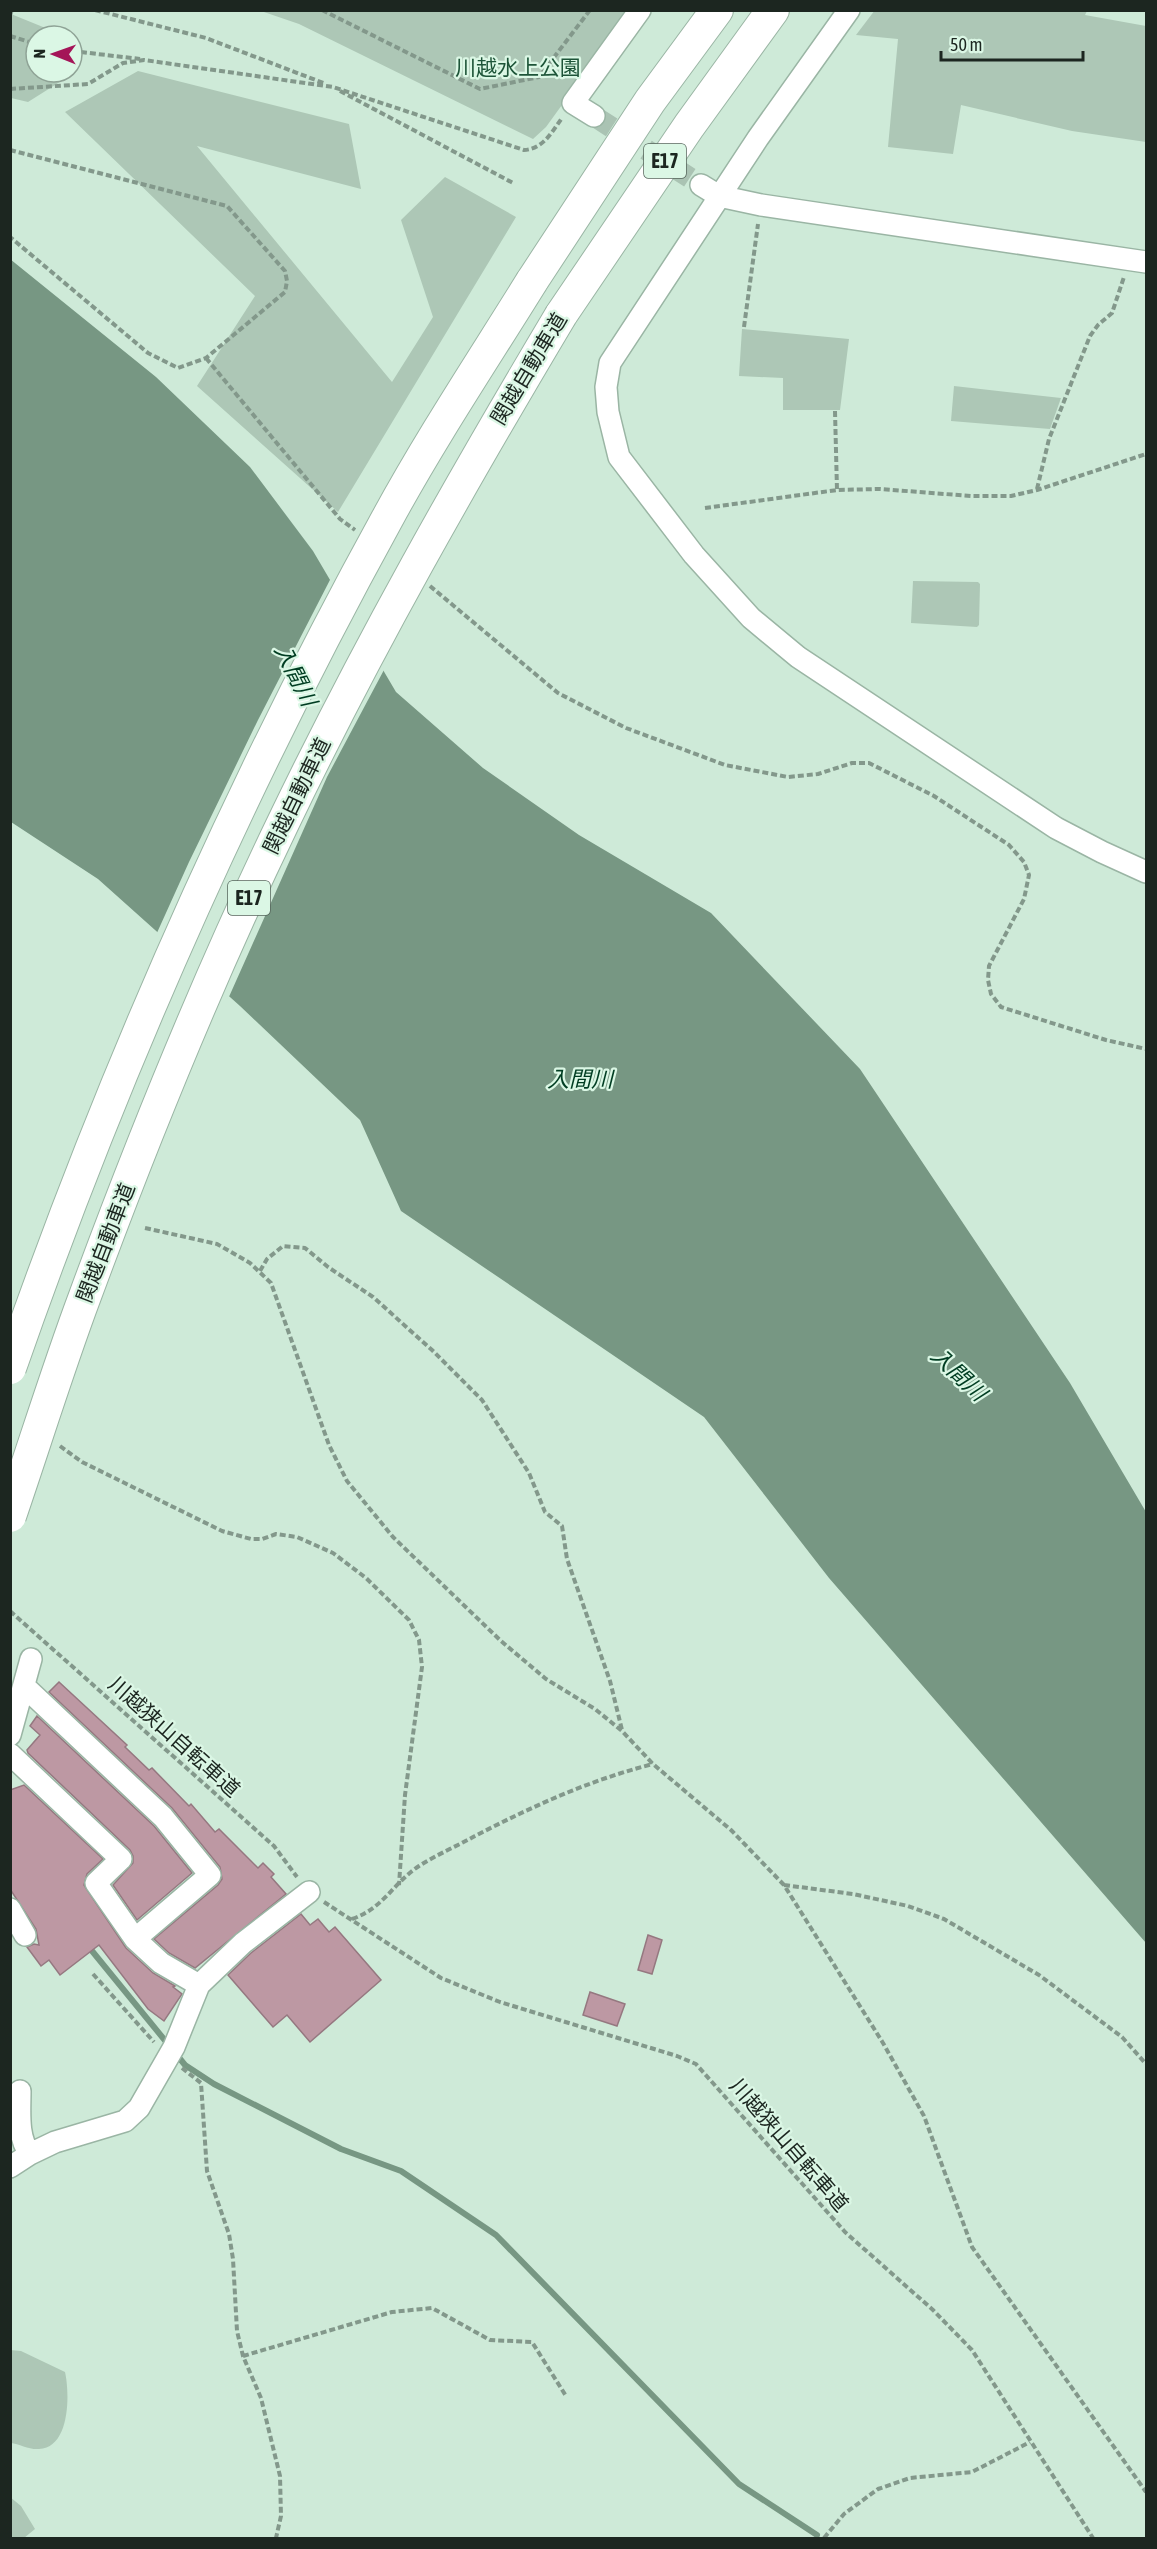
<svg xmlns="http://www.w3.org/2000/svg" width="1157" height="2549" viewBox="0 0 1157 2549" font-family="'Asap Condensed','Noto Sans JP',sans-serif">
<rect width="100%" height="100%" fill="#ceead8"/>
<path fill="#adc7b6" d="M875,10L1087,11L1085,15L1146,26V142L1072,131L961,105L953,154L888,147L898,39L856,35Z
M261,11H630L546,127L533,139L299,24Z
M11,14L43,27L49,36H36V72H72V70L74,73L28,102L11,98Z
M138,71L349,124L361,189L197,146L392,382L433,317L401,220L445,177L516,217L338,512L197,386L255,296L65,112Z
M742,329L849,339L840,410H783V378L739,376Z
M954,386L1061,398L1050,429L951,421Z
M913,581L978,582L980,584L979,625L977,627L911,623Z
M10,2350L21,2351L65,2372C70,2394 70,2448 39,2449C30,2450 19,2444 11,2443Z
M10,2497L21,2506L35,2529L24,2538H11Z"/>
<path fill="#779783" d="M10,259L156,377L250,467L313,551L396,692L483,768L579,835L711,913L860,1069L1070,1383L1146,1512V1943L829,1578L704,1417L401,1211L360,1120L240,1006L98,879L11,822Z"/>
<path fill="#ceead8" d="M332,576L385,668L327,777L228,999L156,935L189,862L258,720Z"/>
<g fill="none" stroke-linecap="round" stroke-linejoin="round">
<path stroke="#779783" stroke-width="6" d="M88,1946L185,2065L214,2084L341,2149L401,2171L496,2235L739,2484L817,2535"/>
</g>
<path fill="#bd98a3" stroke="#957880" stroke-width="1.5" d="M59,1682L127,1745L125,1747L149,1770L152,1768L189,1806L191,1804L215,1832L219,1829L258,1868L263,1863L274,1874L271,1877L286,1894L195,1968L169,1953L154,1939L218,1885L222,1879L220,1867L172,1808L49,1692Z
M37,1716L154,1826L192,1873L137,1920L113,1885L133,1863V1856L130,1850L28,1753L27,1750L40,1735L30,1726Z
M24,1785L103,1859L87,1874L84,1885L126,1948L153,1973L175,1986L173,1987L182,1994L164,2021L148,2009L99,1945L60,1975L49,1960L41,1966L27,1947L34,1944L39,1945L36,1929L10,1889V1790Z
M301,1914L310,1925L318,1919L329,1932L335,1927L381,1980L310,2042L287,2015L273,2027L228,1975L251,1953Z
M648,1935L662,1940L652,1974L638,1970Z
M590,1992L625,2004L617,2026L583,2015Z"/>
<g fill="none" stroke-linecap="round" stroke-linejoin="round">
<path stroke="#aac3b3" stroke-width="21" stroke-dasharray="21 10" stroke-linecap="butt" d="M594,116L701,185"/>
<defs>
<path id="minor" d="M849,10L758,138L610,363L606,387L608,412L619,457L694,555L751,618L798,657L1056,828L1102,852L1146,872
M594,116L573,103L640,10
M701,185L719,196L761,205L1146,262
M25,1687L163,1817L210,1875L135,1939
M10,1735L31,1659
M10,1754L121,1859L96,1883L135,1939L161,1963L199,1985
M10,1909L25,1935
M20,2091C20,2112 17,2137 30,2154
M10,2167L30,2154L55,2142L125,2121L139,2108L174,2047L199,1985L243,1943L309,1892"/>
<path id="highway" d="M532,281L650,101L717,10
M561,315L689,126L773,10"/>
</defs>
<use href="#minor" stroke="#9ab5a4" stroke-width="24"/>
<use href="#highway" stroke="#9ab5a4" stroke-width="34"/>
<path stroke="#83988b" stroke-width="4" stroke-dasharray="6 3" stroke-linecap="butt" d="M95,10L206,38L326,84
M322,10L480,89L539,77L590,10
M10,15L12,10
M10,36L36,44
M72,51L140,59
M10,89L88,84L123,63L144,60L333,87L524,150C543,149 552,132 562,118
M340,91L513,183
M10,150L227,206L285,271L287,281L285,292L206,358L178,368L148,353L10,237
M744,327L758,224
M206,358L340,519L355,530
M835,411L837,490
M1037,489L1049,439L1090,336L1098,325L1112,313L1124,277
M705,508L837,490L880,489L971,496H1011L1037,490L1146,454
M430,586L558,693L626,728L725,765L788,777L818,774L852,763H869L934,796L1009,845L1024,862L1029,875L1024,899L989,966L988,980L991,994L1001,1007L1106,1040L1146,1049
M145,1228L217,1244L250,1263L271,1283L329,1445L347,1481L393,1537L501,1641L546,1679L595,1709L622,1731L653,1764L731,1830L784,1885L883,2043L924,2116L972,2247L1146,2492
M260,1271L267,1259L283,1246L305,1248L328,1267L373,1297L432,1350L482,1400L529,1473L545,1512L562,1526L567,1559L610,1681L622,1730
M60,1446L82,1462L222,1531L251,1539H262L276,1534L297,1537L333,1553L366,1578L409,1620L419,1640L422,1667L405,1795L399,1885
M10,1611L274,1846L297,1877
M784,1885L853,1894L908,1906L944,1919L1039,1975L1122,2037L1146,2064
M324,1902L441,1978L500,2002L677,2056L696,2064L845,2232L933,2310L972,2350L1093,2538
M352,1919C384,1908 393,1883 419,1866C436,1855 457,1846 475,1836C533,1806 590,1780 653,1764
M93,1974L154,2042
M182,2068L201,2083L207,2171L229,2234L233,2259L237,2331L243,2356L261,2398L280,2476L281,2516L276,2538
M243,2356L392,2312L432,2308L490,2340L532,2342L566,2396
M824,2538L844,2514L878,2489L910,2478L972,2472L1030,2442"/>
<use href="#minor" stroke="#fff" stroke-width="21"/>
<use href="#highway" stroke="#fff" stroke-width="32"/>
<defs>
<path id="highway-bridge" d="M10,1368C112,1075 238,790 387,519C431,438 483,360 532,281
M10,1516C35,1443 58,1368 85,1296C144,1136 209,976 283,823C367,648 462,481 561,315"/>
</defs>
<use href="#highway-bridge" stroke="#9ab5a4" stroke-width="34" stroke-linecap="butt"/>
<use href="#highway-bridge" stroke="#fff" stroke-width="32"/>
</g>
<g text-anchor="middle" stroke-width="4.5" stroke-linejoin="round" paint-order="stroke">
<g fill="#dbf7e5" stroke="#55655b" stroke-width="1.5">
<rect x="644" y="144" width="42" height="34" rx="4.5"/>
<rect x="228" y="881" width="42" height="34" rx="4.5"/>
</g>
<g font-size="20" font-weight="bold" fill="#1c2620">
<text x="665" y="168">E17</text>
<text x="249" y="905">E17</text>
</g>
<g font-size="21" fill="#1d5438" stroke="#dbf7e5">
<text x="518" y="75">川越水上公園</text>
</g>
<g font-size="21" fill="#1c2620" stroke="#dbf7e5">
<text transform="translate(529 369) rotate(-59)" y="7">関越自動車道</text>
<text transform="translate(297 796) rotate(-64)" y="7">関越自動車道</text>
<text transform="translate(106 1243) rotate(-69)" y="7">関越自動車道</text>
<text transform="translate(174 1737) rotate(42)" y="7">川越狭山自転車道</text>
<text transform="translate(789 2145) rotate(49)" y="7">川越狭山自転車道</text>
</g>
<g font-size="22" font-style="italic" fill="#003d22" stroke="#dbf7e5">
<text transform="translate(296 675) rotate(63)" y="8">入間川</text>
<text x="580" y="1087">入間川</text>
<text transform="translate(959 1374) rotate(43)" y="8">入間川</text>
</g>
</g>
<rect width="1157" height="2549" fill="none" stroke="#1c2620" stroke-width="24"/>
<g transform="translate(54 54) rotate(271)"><circle r="28" fill="#dbf7e5" stroke="#8fa396" stroke-width="1.5"/>
<path d="M0-4.5L10 22L0 15L-10 22Z" fill="#a41558"/>
<text y="-9" font-size="16" font-weight="bold" text-anchor="middle" fill="#1c2620">N</text>
</g>
<path d="M941 51v9h142v-9" fill="none" stroke="#1c2620" stroke-width="3"/>
<text x="950" y="51" font-size="18" fill="#1c2620" stroke="#dbf7e5" stroke-width="4.5" paint-order="stroke">50 m</text>
</svg>
